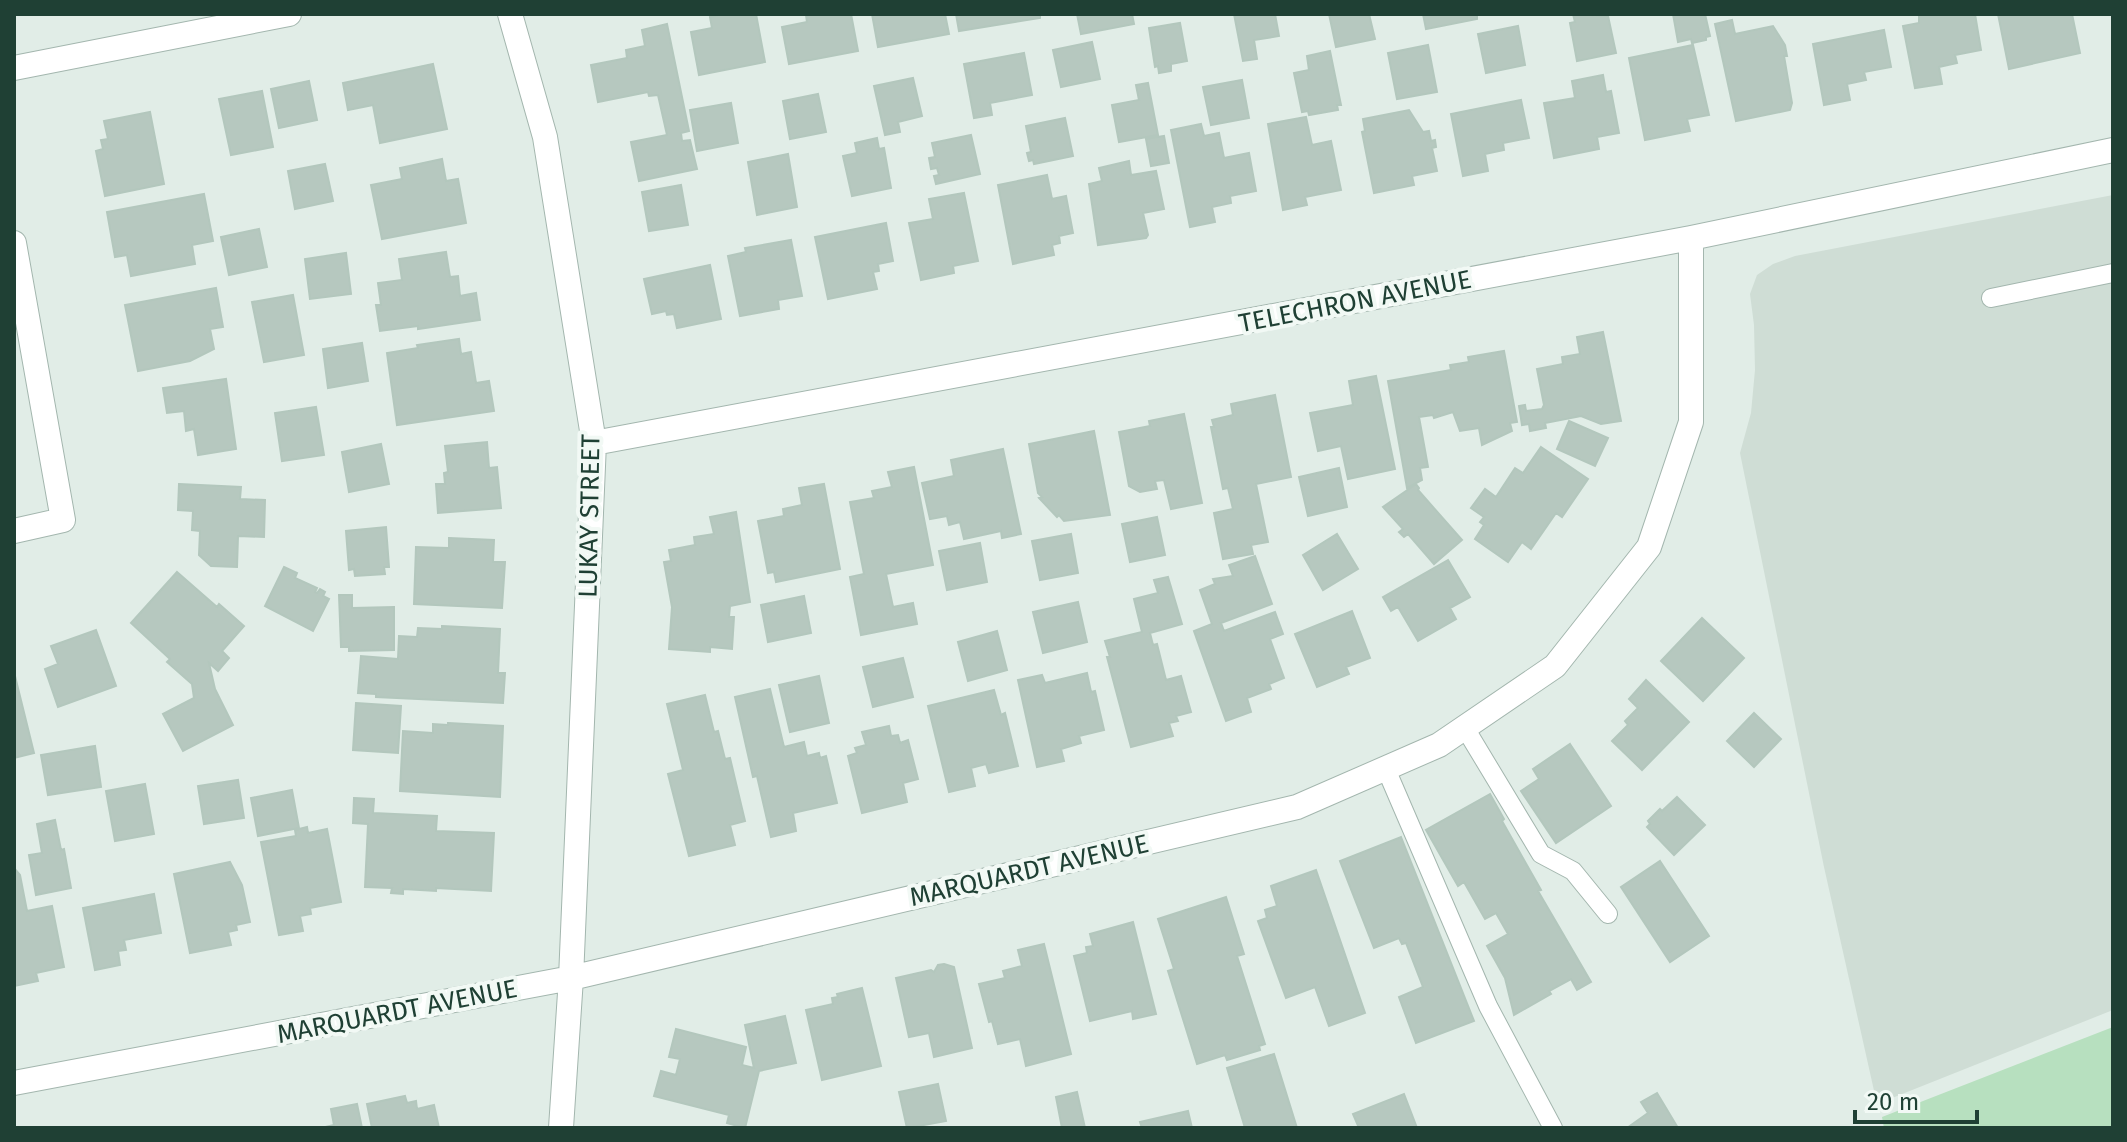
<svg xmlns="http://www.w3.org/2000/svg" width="2127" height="1142" viewBox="0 0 2127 1142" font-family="'Fira Sans',sans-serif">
<rect width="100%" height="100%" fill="#e1ede7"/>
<path fill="#cfddd5" d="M2113,195V1010L1877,1104L1824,867L1740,453L1751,413L1755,370L1754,325L1750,294L1757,275L1773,264L1795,256Z"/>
<path fill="#b7e0bf" d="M2113,1027V1128H1884L1882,1117Z"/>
<path fill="#b6c8bf" stroke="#b3c7bd" stroke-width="2" d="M723,14H756L765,62L699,75L691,32L712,28L710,17Z
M851,14L858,51L789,64L782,27L807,22L806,15L811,14Z
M872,14H945L949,34L878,47Z
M956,14H1040V18L959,31Z
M1077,14H1132L1134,24L1081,34Z
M1234,14H1275L1279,36L1254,40L1257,59L1243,61Z
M1329,14H1369L1375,39L1336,47Z
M1423,14H1477V19L1426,29Z
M1573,14L1608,16L1616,53L1577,61L1570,23L1575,22Z
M1673,14H1705L1710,36L1706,37V40L1692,43L1691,39L1678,42Z
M1919,14H1975L1981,50L1955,55L1957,63L1939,67L1942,84L1915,88L1903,26L1919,23Z
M1998,14H2072L2080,53L2009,69Z
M1732,20L1735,34L1773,26L1785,45L1787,56H1784L1792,103L1790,110L1736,121L1715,24Z
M1180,23L1187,61L1171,64V71L1159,73L1158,66L1155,67L1149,28Z
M667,24L689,131L681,133L682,141L690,140L697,169L639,181L631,142L667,135L658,95L649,96L648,92L598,102L591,65L627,58L626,50L645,46L642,30Z
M1518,26L1525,65L1486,73L1478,34Z
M1884,30L1891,67L1864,72L1866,80L1847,84L1850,100L1824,105L1813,44Z
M1092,42L1100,79L1061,87L1053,50Z
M1428,45L1437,92L1397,99L1388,53Z
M1693,45L1709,115L1687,119L1690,131L1645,140L1629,58Z
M1330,51L1341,105H1337L1338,110L1309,115L1308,111L1302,112L1294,73L1309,70L1307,56Z
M1024,53L1032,95L990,103L992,115L974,118L964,64Z
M433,64L447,129L380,143L373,105L348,110L343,83Z
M1603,75L1606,92L1611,91L1619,133L1597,137L1599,149L1554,158L1544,103L1575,98L1572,81Z
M913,78L922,116L898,122L900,132L885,135L874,86Z
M1242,80L1249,118L1211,125L1203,87Z
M309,81L317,120L279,128L271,89Z
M1148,83L1158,135L1119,142L1112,105L1139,100L1136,85Z
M262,91L273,147L231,155L219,99Z
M818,94L826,132L790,139L783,101Z
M1521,100L1529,138L1503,143L1504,150L1485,154L1488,171L1463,176L1451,114Z
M731,103L738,143L697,151L690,110Z
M1409,110L1423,132L1429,131L1431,141L1435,140L1436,147L1432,148L1437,171L1412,176L1414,185L1374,193L1362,132L1365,131L1363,119Z
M150,112L164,184L105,196L96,151L103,149L101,140L108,139L104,121Z
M1306,117L1312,145L1331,141L1341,190L1305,197L1307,205L1283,210L1268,124Z
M1065,118L1073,156L1034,164L1033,160L1029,161L1027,153L1031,152L1026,126Z
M1201,124L1204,136L1219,133L1224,158L1249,153L1256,191L1230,196L1231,203L1212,207L1215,222L1190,227L1171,130Z
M971,135L980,174L936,184L934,176L939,175L937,168L931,169L929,158L935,157L932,143Z
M1164,136L1169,163L1151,166L1146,139Z
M877,138L879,149L884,148L891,188L852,196L843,156L857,153L855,143Z
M788,154L797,207L757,215L748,162Z
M442,159L446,181L458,179L466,223L382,239L371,185L402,179L400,168Z
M1129,161L1131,175L1156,171L1164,209L1143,213L1148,235L1146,238L1098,245L1089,184L1102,181L1099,168Z
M325,164L333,201L295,209L288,171Z
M1047,175L1052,199L1066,196L1073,233L1059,236L1060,243L1052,245L1054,255L1013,264L998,185Z
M681,185L688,225L649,231L642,192Z
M964,193L978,261L953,266L954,273L921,280L909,223L933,219L929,199Z
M204,194L213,241L192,245L195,264L131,276L127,255L115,257L107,212Z
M886,223L893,261L878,264L879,271L873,272L877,289L828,299L815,237Z
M259,229L267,267L229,275L221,237Z
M791,240L802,296L778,300L779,309L740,316L728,256L746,252L745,248Z
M446,252L450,277L458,276L460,296L476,293L480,320L418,329V326L380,331L376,305H381L378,283L402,280L399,259Z
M346,253L351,294L310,299L305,259Z
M710,265L721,319L677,328L674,314L667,315L666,311L652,314L644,279Z
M216,288L223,327L210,329L214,349L190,361L138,371L125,305Z
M293,295L304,355L264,362L252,302Z
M1603,332L1621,421L1601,424L1581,416L1545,423L1546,428L1530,431L1529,424L1522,425L1519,406L1525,405L1526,411L1542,409L1544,405L1537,369L1563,364L1562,357L1580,354L1577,337Z
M459,339L461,354L471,352L476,383L489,381L494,411L397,425L387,353L418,348L417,345Z
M362,343L368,381L328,388L323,349Z
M1504,351L1517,422L1510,423L1512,431L1482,445L1479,428L1460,431L1453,412L1434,418L1433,415L1419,417L1428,467L1420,468L1422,480L1407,488L1388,381L1451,370L1450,365L1469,362L1468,357Z
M1376,376L1395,469L1348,479L1341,446L1318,451L1310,413L1353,405L1349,381Z
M226,379L236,449L198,455L194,429L186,431L184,411L167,413L163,388Z
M1275,395L1291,477L1256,484L1268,542L1251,545L1253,554L1223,559L1214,513L1233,509L1228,488L1223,489L1211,427H1214L1212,420L1233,415L1231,404Z
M316,407L324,455L282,461L275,413Z
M1184,414L1202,503L1171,509L1164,480L1155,481L1157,489L1140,492L1129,486L1119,432L1150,426L1149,421Z
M1569,421L1608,438L1595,466L1557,449Z
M1094,431L1110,515L1064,521L1059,515L1057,517L1039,498L1042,497L1038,493L1029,444Z
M487,442L489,468L497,467L501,508L438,513L436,484H445L444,473L448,472L445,446Z
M381,444L389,484L349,492L342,452Z
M1541,447L1588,479L1562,517L1556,513L1531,549L1522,542L1508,562L1475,539L1484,525L1480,522L1484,517L1471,508L1485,489L1496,497L1515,468L1523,473Z
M1003,449L1021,534L1002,538L1001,531L964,539L960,522L949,525L947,516L930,519L922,483L954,476L951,460Z
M914,467L933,565L886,574L893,607L913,603L917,624L861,635L850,577L864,574L850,502L874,498L872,491L892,487L888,472Z
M1339,468L1347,507L1308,516L1299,477Z
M179,484L241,487L240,499L265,500L264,537L238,536L237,567L211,566L199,555L200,531L192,530L193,511L178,510Z
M824,484L840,569L776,582L774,572L768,573L758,521L784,516L783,509L802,505L799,488Z
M1416,484L1419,488L1418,490L1462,540L1434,564L1408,534L1404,537L1399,532L1403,529L1383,507Z
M736,512L750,602L730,606L729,617H734L732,649L710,647V652L669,649L672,607L664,562L671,561L669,550L695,545L694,537L714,534L710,517Z
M1157,517L1165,555L1130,562L1122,524Z
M386,527L389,567H384L385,574L355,576L354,569L349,570L346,531Z
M1071,534L1078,573L1040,580L1032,541Z
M1337,534L1358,569L1323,590L1303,555Z
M449,538L494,540L493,562H505L502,608L414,604L416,547L449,548Z
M980,543L987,582L947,590L939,551Z
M1255,556L1272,604L1221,623L1224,631L1275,612L1283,634L1270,639L1284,678L1269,684L1271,689L1247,698L1251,712L1226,721L1194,631L1212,624L1200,590L1215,584L1213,579L1233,576L1229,565Z
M1448,560L1470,597L1450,608L1456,619L1418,641L1398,607L1391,611L1383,597Z
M284,567L297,573L295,578L317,588L315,592L317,593L320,589L325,592L323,596L329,599L313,631L265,606Z
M177,572L217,607L219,604L244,626L222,651L229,658L218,671L209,663L215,689L233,725L183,751L163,714L194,698L192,684L167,662L170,659L131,623Z
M1168,577L1182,624L1150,633L1153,645L1157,644L1166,680L1181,676L1191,712L1176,716L1178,721L1169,723L1173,736L1131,747L1107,657H1110L1105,641L1142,632L1134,599L1158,593L1154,580Z
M339,595H352V608L394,607V650L349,651V647H341Z
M804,596L811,633L768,642L761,605Z
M1078,602L1087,642L1043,653L1033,612Z
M1352,611L1370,658L1346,667L1349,674L1317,687L1295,634Z
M1702,618L1744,658L1703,701L1661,661Z
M442,626L500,629L498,673H505L503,703L376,697V694L358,693L361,656L398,659L399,636L417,637L418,628L442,629Z
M96,630L116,686L58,707L45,669L58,664L51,646Z
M997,631L1007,670L968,681L958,642Z
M903,658L913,697L873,707L863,667Z
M14,672L34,753L14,758Z
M1087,673L1091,692L1095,691L1104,730L1079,736L1081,743L1061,749L1064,761L1037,767L1018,680L1042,675L1045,683Z
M819,676L829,723L790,732L779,685Z
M1646,680L1689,722L1642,770L1612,741L1628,725L1625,721L1638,708L1629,699Z
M770,689L784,747L804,742L807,756L819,753L820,758L826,756L837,803L793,813L796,831L771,837L757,776L753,777L735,697Z
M994,690L1001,715L1005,713L1018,766L989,773L986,764L971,768L975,786L949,792L928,706Z
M705,695L714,732L718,731L725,759L730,758L745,821L730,825L735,845L689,856L668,774L683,770L667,704Z
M356,703L401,706L398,753L353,750Z
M1754,713L1781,739L1754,767L1727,741Z
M448,723L503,726L500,797L400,791L403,731L433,733V724L448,725Z
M889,726L891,736L898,735L900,743L908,740L918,779L903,783L907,802L862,813L848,756L857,753L855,748L866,745L862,732Z
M1570,744L1611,806L1556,843L1521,791L1539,779L1533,769Z
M95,746L101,787L48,795L41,755Z
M238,780L244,818L204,824L198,786Z
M145,784L154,834L115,841L106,791Z
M292,790L299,828L258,836L251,798Z
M1490,794L1504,819L1502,821L1541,890L1538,891L1591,982L1577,990L1571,979L1549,991L1551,994L1514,1015L1505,978L1487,946L1508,934L1496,913L1485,919L1464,882L1458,886L1426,830Z
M1677,797L1705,825L1674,855L1647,827L1650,824L1648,821L1660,809L1662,811Z
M354,798L374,799L373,813L437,816L436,831L494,833L491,891L436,888V891L403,889V894L391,893L392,888L365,887L368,824L353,823Z
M55,820L61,850L64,849L71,888L36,895L29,855L42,853L37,824Z
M307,827L308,833L327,829L341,902L310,908L311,914L300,916L303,931L279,935L261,842L296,836L295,830Z
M1401,837L1474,1021L1416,1043L1399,997L1423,987L1406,943L1402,944L1399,938L1374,948L1340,861Z
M1660,861L1709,936L1670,962L1621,887Z
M230,862L242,885L250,922L236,925L237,930L228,932L231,945L190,953L174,874Z
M14,868L20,875L27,911L52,906L64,967L36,973L38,981L14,986Z
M1316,870L1365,1013L1329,1026L1315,987L1286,998L1258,921L1267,918L1265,910L1277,906L1271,886Z
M154,894L161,933L124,940L126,950L118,951L120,965L95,970L83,908Z
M1226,897L1244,954L1237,956L1265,1044L1259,1046L1260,1050L1227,1060L1225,1055L1197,1064L1168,971L1174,969L1158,919Z
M1133,922L1156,1014L1133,1019L1132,1011L1090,1021L1074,956L1087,953L1086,947L1093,946L1090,934Z
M1044,944L1071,1054L1026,1066L1020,1039L998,1044L992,1021L989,1022L979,984L1005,978L1003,971L1022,966L1018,950Z
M944,964L954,967L972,1048L934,1057L929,1033L909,1037L896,978L931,970L934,972L938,965Z
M862,988L881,1066L822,1080L806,1010L833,1004L832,998L838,997L837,994Z
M785,1016L796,1063L759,1071L745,1128L727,1123L729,1115L654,1096L661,1071L676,1075L680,1059L669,1057L676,1029L746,1047L742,1065L754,1068L745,1025Z
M1274,1054L1297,1128H1245L1227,1068Z
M938,1084L946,1121L907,1128L899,1092Z
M1077,1092L1085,1128H1062L1056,1097Z
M1657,1093L1678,1128H1627L1648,1113L1641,1102Z
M1404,1094L1417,1128H1359L1353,1114Z
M405,1096L407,1103L416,1101L417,1109L434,1105L439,1128H372L367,1104Z
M357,1104L362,1128H321L334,1125L331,1109Z
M1188,1111L1192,1128H1142L1140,1122Z"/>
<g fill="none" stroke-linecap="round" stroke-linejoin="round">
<defs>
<path id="service" d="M1991,298L2113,273
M1465,728L1541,854L1573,871L1608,914
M1386,769L1488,1006L1553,1128"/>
<path id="minor" d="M510,14L545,137L594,443L571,978L561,1128
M14,68L289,14
M14,243L63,520L14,531
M594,443L1691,238L2113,150
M14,1083L571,978L1297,807L1439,745L1555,666L1649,547L1691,422V238"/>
</defs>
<use href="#service" stroke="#a3b6ae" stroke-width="20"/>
<use href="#minor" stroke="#a3b6ae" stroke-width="26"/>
<use href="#service" stroke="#fff" stroke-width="18"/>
<use href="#minor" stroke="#fff" stroke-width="24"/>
</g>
<g text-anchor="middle" stroke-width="8" stroke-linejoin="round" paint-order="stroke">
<g font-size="26" fill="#1f4034" stroke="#f2f9f5">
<text transform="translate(1355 301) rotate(-11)" y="9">TELECHRON AVENUE</text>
<text transform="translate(589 516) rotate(-89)" y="9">LUKAY STREET</text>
<text transform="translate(1029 870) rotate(-13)" y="9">MARQUARDT AVENUE</text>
<text transform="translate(397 1011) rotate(-11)" y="9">MARQUARDT AVENUE</text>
</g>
</g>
<rect width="2127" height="1142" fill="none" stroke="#1f4034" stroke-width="32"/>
<path d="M1855 1110v12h122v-12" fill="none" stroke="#1f4034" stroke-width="4"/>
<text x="1867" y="1110" font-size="24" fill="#1f4034" stroke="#f2f9f5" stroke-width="6" paint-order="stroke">20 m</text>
</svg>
